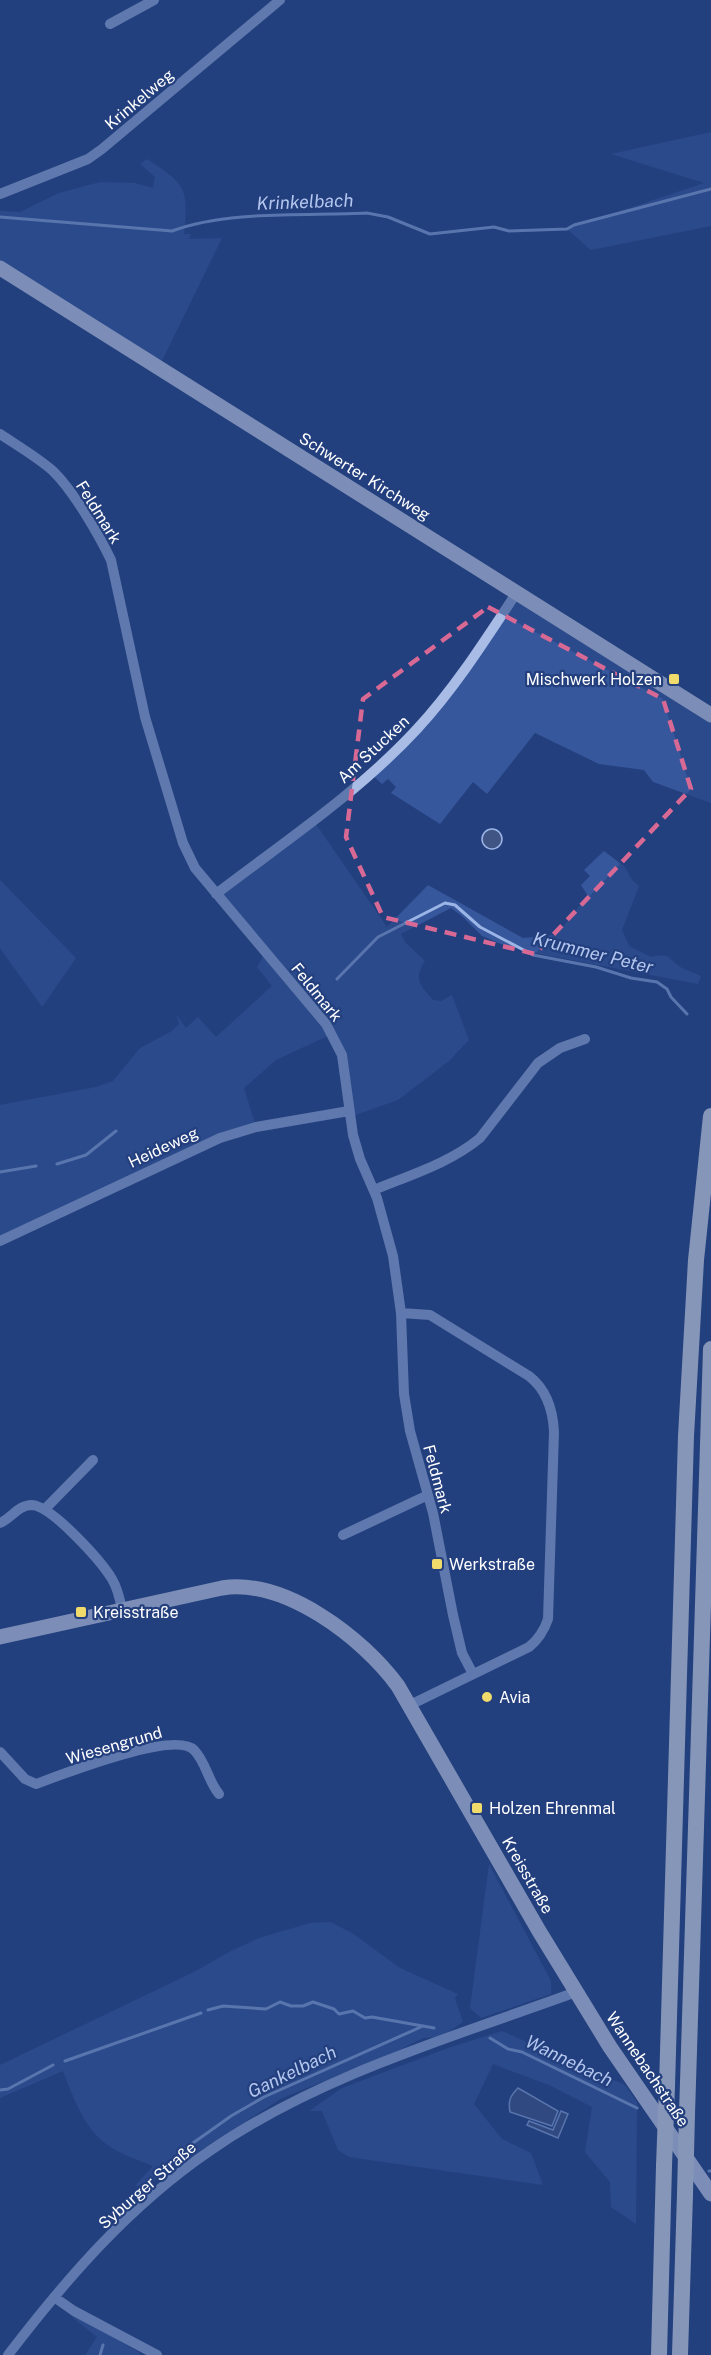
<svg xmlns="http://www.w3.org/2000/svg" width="711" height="2355" viewBox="0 0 711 2355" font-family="'Public Sans',sans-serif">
<rect width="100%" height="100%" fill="#233f7e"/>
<path fill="#37579c" d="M711,132V226L591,250L567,229L704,183L611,154Z
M147,159C185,184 189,187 184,234H191L189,239L222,238L159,367L0,269V211L20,212L59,193L100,182L135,183L153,188L155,177L140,164Z
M517,592L711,715V803L653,782L644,770L599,764L535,733L487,794L473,782L440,824L391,793L396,787L388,779L382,784L371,774L418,728Z
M313,820L387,927L428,885L523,938L556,935L588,896L581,885L590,876L584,870L604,851L625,867L632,880L639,886L622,930L629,946L651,957C672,952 668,960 682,968C688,971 695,973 701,976L698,984L540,954L501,944L482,936L462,916L451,908L401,934L405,942L425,961C413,979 420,985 433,1000L441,1001L452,995L469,1040L449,1061L398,1100L350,1117L347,1085L332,1034L276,1060L244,1088L256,1127L0,1241V1105L96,1087L113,1081L140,1048L172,1031L179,1024L176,1014L186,1028L198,1017L216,1037L272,986L257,967L263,957L216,894Z
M0,880L76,958L42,1007L0,948Z
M489,1864L551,1981V1994L481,2018L470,2008Z
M330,1922L352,1933L400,1968L458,1994L455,1998L463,2022L441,2037L423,2038L394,2053L282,2098L144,2187L135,2186L153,2166C135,2159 112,2151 99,2138C81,2120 72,2094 63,2071L0,2098V2065L196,1971L231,1951L259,1938L310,1923Z
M502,2031L625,2085L637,2102L636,2224L611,2207L610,2182L585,2152L592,2107L549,2085L493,2064L474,2104L502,2139L531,2153L543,2185L349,2157L338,2150L322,2111H309L342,2088L448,2048Z
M72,2317L89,2323L140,2353V2355H85L97,2337Z"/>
<path fill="#405583" stroke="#9cb5e7" stroke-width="1.5" d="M482 839a10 10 0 1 1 20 0a10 10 0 1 1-20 0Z
M518,2088L558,2111L552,2126L510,2112C508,2101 510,2096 518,2088Z
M561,2111L568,2114L558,2138L527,2125L529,2121L553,2130Z"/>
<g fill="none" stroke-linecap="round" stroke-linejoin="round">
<path stroke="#9cb5e7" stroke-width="3" d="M0,217L172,231C227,210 308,216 367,213L388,217L430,234L494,227L509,231L567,229L574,225L711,189
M337,979L378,937L445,903L455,905L480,927L533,955L596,967L631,978L657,982L667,989L671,997L687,1014
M57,1164L86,1155L116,1131
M0,1172L36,1166
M208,2010L223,2006L266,2009L280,2002L291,2006H303L313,2002L334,2009L339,2014L353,2011L365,2018L372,2017L434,2028
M490,2038L508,2049L522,2052L637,2108
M65,2061L201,2013
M0,2090L8,2089L53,2065
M179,2153L231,2116L264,2097L423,2026
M709,2171H711
M100,2355L103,2345"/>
<path stroke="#a8bce6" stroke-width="10" d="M110,24L154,0
M0,194L88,159L102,149L280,0
M0,434C18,446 37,457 53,471C73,490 99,535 111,560L145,717L183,843L195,868L326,1024L342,1055L353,1135L360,1159L377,1198L393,1256L401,1313L404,1394L410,1431L433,1513L453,1615L462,1653L473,1674
M216,894C284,842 358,793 417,729C455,688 486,639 517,592
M374,1190C410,1175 450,1163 480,1138L538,1063L560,1048L585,1039
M0,1241L220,1138L256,1127L349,1111
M401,1313L430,1315L529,1376C547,1390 553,1410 554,1432L548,1619C544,1631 539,1639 529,1647L410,1705
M45,1509L93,1460
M0,1523C12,1518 18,1505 32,1505C52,1506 101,1561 112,1579C118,1589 120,1599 122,1610
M343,1535L428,1495
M0,1752L25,1779L36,1784C63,1774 175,1730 194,1750C206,1762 208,1781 219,1794
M54,2297L74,2311L157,2355
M8,2355C67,2278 130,2205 211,2150C320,2075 453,2037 576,1992"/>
<path stroke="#e9eefd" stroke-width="15" d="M0,268L711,715
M0,1637L222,1588C285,1578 363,1638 398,1686L539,1931L610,2047L711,2194"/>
<path stroke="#fff" stroke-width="16" d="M667,2086L686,1436L696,1260L711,1116
M687,2114L711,1349
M659,2355L664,2166
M680,2355L685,2194"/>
<path stroke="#fff" stroke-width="16" d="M664,2166L667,2086
M685,2194L687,2114"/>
</g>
<path d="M0 0H711V2355H0ZM488,607L663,699L691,789L535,954L383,917L346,837L363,699Z" fill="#233f7e" fill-opacity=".55" fill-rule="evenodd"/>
<path fill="none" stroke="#d76994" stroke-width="4.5" stroke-dasharray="12 8" stroke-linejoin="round" d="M488,607L663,699L691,789L535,954L383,917L346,837L363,699Z"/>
<g fill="#f1dc6b" stroke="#233f7e" stroke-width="2">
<rect x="668" y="673" width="12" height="12" rx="3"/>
<rect x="431" y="1558" width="12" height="12" rx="3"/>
<rect x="75" y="1606" width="12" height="12" rx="3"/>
<circle cx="487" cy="1697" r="6"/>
<rect x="471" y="1802" width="12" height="12" rx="3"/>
</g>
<g text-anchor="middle" stroke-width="4.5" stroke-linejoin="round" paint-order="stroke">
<g font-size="16" fill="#fff" stroke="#233f7e">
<text transform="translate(139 99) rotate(-40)" y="6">Krinkelweg</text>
<text transform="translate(365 476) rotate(32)" y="6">Schwerter Kirchweg</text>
<text transform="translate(99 512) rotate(58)" y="6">Feldmark</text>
<text transform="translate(373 749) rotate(-43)" y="6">Am Stucken</text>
<text transform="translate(317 992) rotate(51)" y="6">Feldmark</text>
<text transform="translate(163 1147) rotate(-25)" y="6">Heideweg</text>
<text transform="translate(438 1479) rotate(75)" y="6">Feldmark</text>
<text transform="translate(114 1745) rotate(-16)" y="6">Wiesengrund</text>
<text transform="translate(528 1875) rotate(60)" y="6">Kreisstraße</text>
<text transform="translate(648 2069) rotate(56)" y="6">Wannebachstraße</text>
<text transform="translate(147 2185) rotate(-41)" y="6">Syburger Straße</text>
</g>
<g font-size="16" fill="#fff" stroke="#233f7e" text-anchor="start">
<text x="662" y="685" text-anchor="end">Mischwerk Holzen</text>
<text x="449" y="1570">Werkstraße</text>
<text x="93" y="1618">Kreisstraße</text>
<text x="499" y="1703">Avia</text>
<text x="489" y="1814">Holzen Ehrenmal</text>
</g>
<g font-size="18" font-style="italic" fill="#b3c6ee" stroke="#233f7e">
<text transform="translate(305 202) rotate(-2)" y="6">Krinkelbach</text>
<text transform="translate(593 953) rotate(14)" y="6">Krummer Peter</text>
<text transform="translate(569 2061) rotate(26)" y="6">Wannebach</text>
<text transform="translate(292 2072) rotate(-26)" y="6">Gankelbach</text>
</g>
</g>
</svg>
